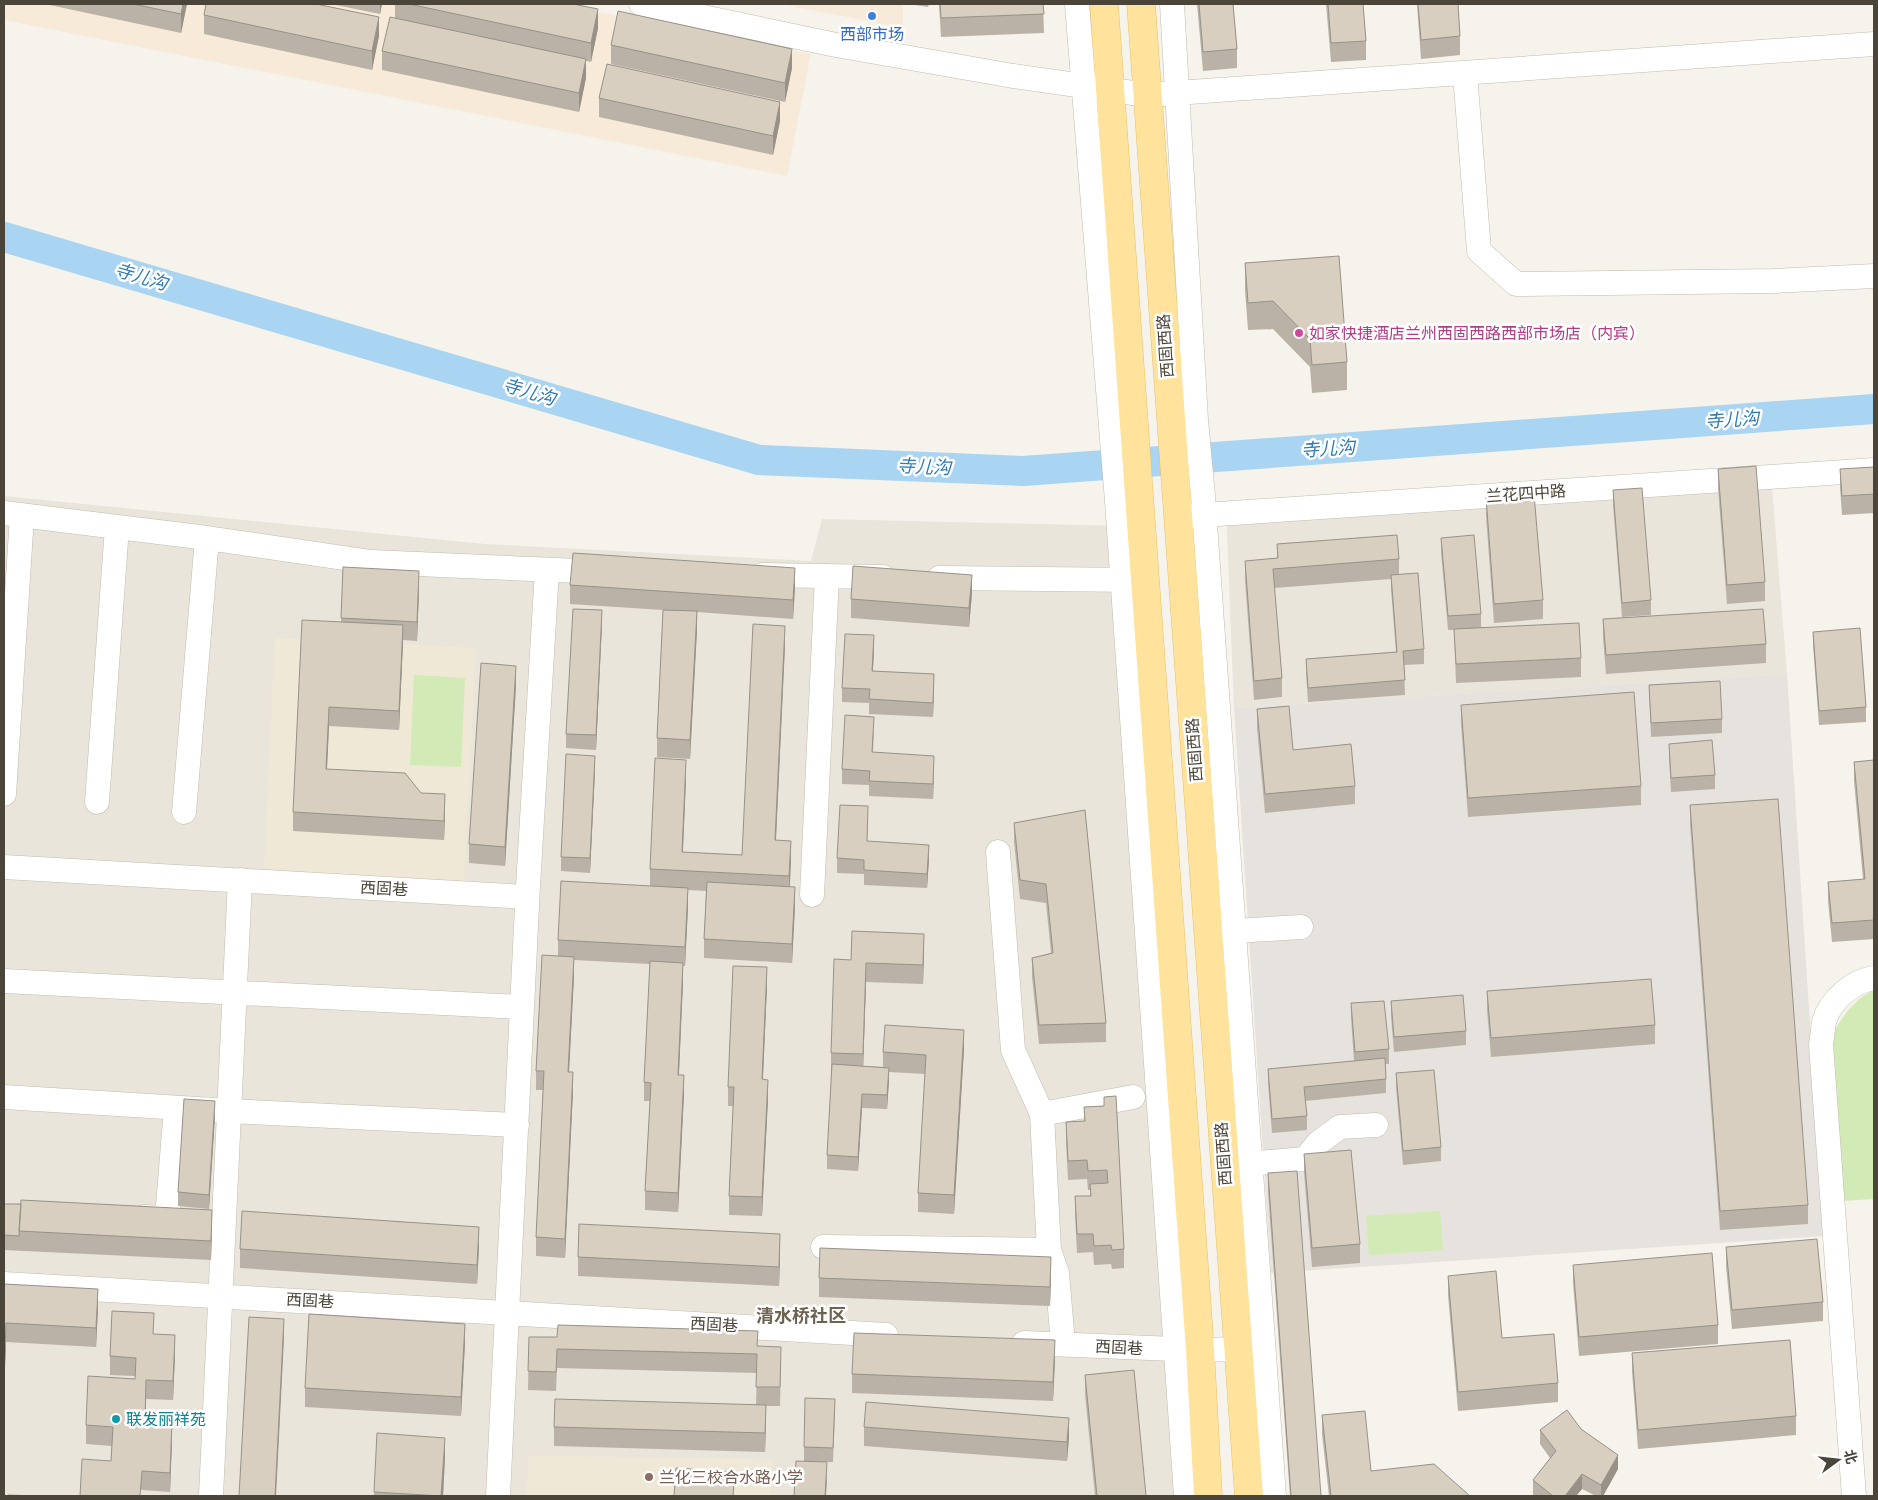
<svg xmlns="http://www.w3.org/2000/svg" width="1878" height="1500" viewBox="0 0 1878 1500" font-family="'Varela Round','Noto Sans SC',sans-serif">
<rect width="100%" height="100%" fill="#f6f3ec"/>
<path fill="#eae5da" d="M1771,474L1787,674L1234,708L1226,507Z
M4,496L485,544L811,561L822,519L1131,526L1179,1496H4Z"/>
<path fill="#f7ead8" d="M4,4H559L811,54L787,176L4,20Z
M780,4H903V28Z"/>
<path fill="#e6e2dd" d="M1787,674L1824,1236L1271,1273L1234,708Z"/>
<path fill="#efe8d6" d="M275,638L476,648L464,881L264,871Z
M529,1456L772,1459L771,1496H526Z"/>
<path fill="#d2eab5" d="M414,675L465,678L461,767L410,765Z
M1874,990V1199L1842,1201L1832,1035C1843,1016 1853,1000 1874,990Z
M1440,1211L1443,1250L1369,1255L1366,1216Z"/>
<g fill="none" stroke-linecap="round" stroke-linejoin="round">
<path stroke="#a9d4f2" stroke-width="30" d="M4,237L759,460L1023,471L1874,409"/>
<defs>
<path id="minor" d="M641,4L836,45L1013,76L1147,95L1874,44
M1077,4L1117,501L1186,1496
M1172,4L1196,420L1203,496L1274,1496
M1465,74L1479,251L1516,284L1774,281L1874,276
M4,513L207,538L371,562L603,572
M1188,516L1874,470
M762,575L883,577
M939,578L1138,580
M4,794L22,516
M97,802L117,527
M184,812L207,538
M998,852L1013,1050L1042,1114L1133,1097
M4,867L527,897
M812,895L827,576
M1219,932L1301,927
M4,981L522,1007
M4,1097L230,1111L517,1125
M1236,1165L1305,1159L1318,1143L1340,1127L1376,1125
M144,1217L167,1218L176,1108
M823,1247L1049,1250L1042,1114
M1049,1250L1057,1273L1063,1344
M4,1284L886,1335
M1024,1343L1200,1350L1237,1349
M211,1496L240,880
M498,1496L528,886L547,570
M1854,1496L1821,1045C1822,1038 1823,1029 1824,1022C1830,1000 1853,981 1874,978"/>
<path id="major" d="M1104,4L1200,1350L1208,1496
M1141,4L1249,1496"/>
</defs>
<use href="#minor" stroke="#c2bbae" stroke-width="25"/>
<use href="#major" stroke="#e6c16a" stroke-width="29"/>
<use href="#minor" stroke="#fff" stroke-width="24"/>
<use href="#major" stroke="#ffe39c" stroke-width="28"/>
</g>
<path fill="#bab2a6" d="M45,4H187L181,33Z
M331,4H382L380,14Z
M395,4H573L598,28L591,62L586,61V78L579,112L382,70V51L395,18Z
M908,4H929L928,7Z
M939,4H1043L1044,33L941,37Z
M1197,4H1233L1237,49V68L1203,71Z
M1326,4H1363L1366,41V60L1331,62Z
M1417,4H1458L1460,36V55L1421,59Z
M204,15L379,36L372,70L204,34Z
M611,45L792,68L785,102L611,64Z
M599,98L780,121L773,155L599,117Z
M1245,263L1347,362V390L1312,393L1310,367L1273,329L1248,330L1245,290Z
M1874,467V513L1842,515L1840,488V469Z
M1718,469L1765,582V601L1727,604L1718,488Z
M1613,490L1651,600V615L1622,617L1613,505Z
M1486,497L1543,600V619L1494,623L1486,516Z
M1441,538L1481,614V627L1581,658V677L1456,683L1454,630H1448L1441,552Z
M1277,544L1399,559V574L1424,649V664L1404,665L1405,695L1308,702L1306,673V659L1396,652L1391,589V579L1274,588L1282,678V697L1254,700L1245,580V561L1277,558Z
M343,567L419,590L417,641L403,640L399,730L329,726L327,769L421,793L445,813L444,840L293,831V812L341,622Z
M570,585L795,587L793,619L697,612V630L690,759L657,757V738L663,610L570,604Z
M972,593L969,627L851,618V599Z
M1603,619L1766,644V663L1606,674L1603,638Z
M602,624L596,750L566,748V734Z
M1813,632L1866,707V722L1819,725L1813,646Z
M785,645L776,840L791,860L790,887L795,906L792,963L704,958V939L706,891L688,890V907L685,966H683V982L679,1075L684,1094L678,1212L645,1210V1191L650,1101H644V1082L650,964L574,960V976L569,1072L573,1091L565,1258L536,1256V1237L543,1090H536V1071L558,956V940L650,886V869L686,778L683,852L742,855Z
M874,650L873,671L934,688L933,717L869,714V703L842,702V688Z
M516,685L505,866L469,863V844Z
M1649,685L1722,719V733L1651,737Z
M1461,705L1641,786V805L1468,817L1461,724Z
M1257,709L1293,750L1355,786V804L1265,813L1257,728Z
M874,731L873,752L934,770L933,799L869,796V785L842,784V769Z
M1669,744L1715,775V789L1671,792L1669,758Z
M1874,760V939L1832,942L1828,901V882L1863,879L1854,781V762Z
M595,770L590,873L561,871V857Z
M1690,805L1808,1205V1224L1720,1230L1690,824Z
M1085,810L1106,1023V1042L1039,1044L1032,977V958L1051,953L1046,903L1020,899L1014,842V823Z
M868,820L867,841L929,859L927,888L864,885V874L837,873V858Z
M924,952L923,984L866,982L863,1066L883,1067V1052L964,1049L954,1214L918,1212V1193L925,1074L889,1072L887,1109L862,1108L858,1171L827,1169V1155L832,1072H831V1053L851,960Z
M767,986L763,1079L768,1099L762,1216L729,1215V1196L733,1106H728V1087Z
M1487,991L1655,1025V1044L1491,1057L1487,1010Z
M1391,1001L1466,1031V1045L1394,1052L1391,1016Z
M1351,1003L1389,1049V1064H1385L1386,1079V1093L1305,1101L1307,1116V1130L1272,1133L1268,1083V1069L1354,1061L1351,1018Z
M1396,1073L1441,1147V1161L1403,1165L1396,1088Z
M1104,1106L1124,1249V1268L1112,1269L1111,1264L1094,1265L1093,1252L1077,1253L1075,1215V1196H1090V1190H1088L1087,1179L1068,1180L1066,1141V1122L1084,1121V1107Z
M215,1116L209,1209L178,1206V1192Z
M1304,1154L1360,1244V1263L1312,1267L1304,1173Z
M1268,1173L1321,1496H1290L1268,1192Z
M4,1204L212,1228L211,1260L4,1250Z
M479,1246L477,1284L240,1268V1249Z
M1726,1247L1823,1302V1321L1732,1329L1726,1266Z
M780,1253L779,1286L578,1276V1257Z
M1573,1265L1718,1325V1344L1579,1356L1573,1283Z
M1051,1276L1050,1306L819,1297V1278Z
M1448,1276L1502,1338L1558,1383V1402L1458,1411L1448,1295Z
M4,1284L98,1308L96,1347L6,1342L4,1392Z
M154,1334L175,1354L173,1400L146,1399L145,1420L172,1440L170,1492L142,1490L111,1461L112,1446L86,1444V1425L135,1379V1376L110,1375V1356Z
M529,1337L758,1346L781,1366L780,1406H766L765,1452L554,1446V1427L756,1405L757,1373L557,1368L556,1391L528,1390Z
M465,1343L461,1416L305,1407V1388Z
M1632,1353L1796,1416V1435L1638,1449L1632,1372Z
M1055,1359L1053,1401L852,1393V1374Z
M1085,1375L1146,1496H1095L1085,1394Z
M835,1413L833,1462H817L827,1481L826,1496H794L804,1461V1447Z
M1322,1415L1371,1471L1470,1496H1329L1322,1434Z
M864,1427L1069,1437L1067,1461L864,1446Z
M1581,1429L1618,1469L1603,1496H1596L1582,1489L1576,1496H1535L1533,1495V1480L1550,1458L1540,1444V1430Z
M445,1457L443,1496H374V1492Z"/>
<path fill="#979187" d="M183,4H187L181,33V14Z
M380,4H382L380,14Z
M598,9V28L591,62V43Z
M379,17V36L372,70V51Z
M792,49V68L785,102V83Z
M586,59V78L579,112V93Z
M780,102V121L773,155V136Z
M795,568V587L793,619V600Z
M419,571V590L417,641V622Z
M972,575V593L969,627V608Z
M602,610V624L596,750V735Z
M697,611V630L690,759V740Z
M403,625V644L399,730V711Z
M785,626V645L775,859V840Z
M874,635V650L872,685V671Z
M516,666V685L505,866V847Z
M934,674V688L933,717V703Z
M329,707V726L326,788V769Z
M595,756V770L590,873V858Z
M934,756V770L933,799V784Z
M686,760V778L682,871V852Z
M445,794V813L444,840V821Z
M791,841V860L789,895V876Z
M929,845V859L927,888V874Z
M795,887V906L792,963V944Z
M688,888V907L685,966V947Z
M924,934V952L923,984V965Z
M574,957V976L568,1091V1072Z
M683,963V982L678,1094V1075Z
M866,963V982L863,1073V1054Z
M767,967V986L762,1098V1079Z
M964,1030V1049L954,1214V1195Z
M889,1068V1082L887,1109V1095Z
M573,1072V1091L565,1258V1239Z
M684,1075V1094L678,1212V1193Z
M768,1080V1099L762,1216V1197Z
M862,1094V1108L858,1171V1157Z
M215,1101V1116L209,1209V1195Z
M212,1210V1228L211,1260V1241Z
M479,1227V1246L477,1284V1265Z
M780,1234V1253L779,1286V1267Z
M1051,1257V1276L1050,1306V1287Z
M98,1289V1308L96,1347V1328Z
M284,1319V1338L276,1496H275Z
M6,1323V1342L4,1392V1373Z
M465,1324V1343L461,1416V1397Z
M175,1335V1354L173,1400V1381Z
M1055,1340V1359L1053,1401V1382Z
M146,1380V1399L145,1439V1420Z
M766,1405V1424L765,1452V1433Z
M1069,1418V1437L1067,1461V1442Z
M172,1421V1440L170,1492V1473Z
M445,1438V1457L443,1496H441Z
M1618,1455V1469L1603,1496H1601V1485Z
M827,1462L826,1496H825Z
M1582,1474V1489L1576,1496H1565Z"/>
<path fill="#d8cfc1" stroke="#979187" d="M133,4H183L181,14Z
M206,4H316L379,17L372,51L204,15Z
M409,4H573L598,9L591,43Z
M940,4H1043L1044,14L941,18Z
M1199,4H1233L1237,49L1203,52Z
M1328,4H1363L1366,41L1331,43Z
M1418,4H1458L1460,36L1421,40Z
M618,11L792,49L785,83L611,45Z
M390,17L586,59L579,93L382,51Z
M607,64L780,102L773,136L599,98Z
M1339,256L1347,362L1312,365L1310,339L1273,301L1248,303L1245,263Z
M1756,466L1765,582L1727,585L1718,469Z
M1874,467V494L1842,496L1840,469Z
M1642,488L1651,600L1622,603L1613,490Z
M1534,494L1543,600L1494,604L1486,497Z
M1397,535L1399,559L1273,569L1282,678L1254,681L1245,561L1278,558L1277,544Z
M1474,535L1481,614L1448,616L1441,538Z
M573,553L795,568L793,600L570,585Z
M853,566L972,575L969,608L851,599Z
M343,567L419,571L417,622L341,618Z
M1418,573L1424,649L1403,651L1405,680L1308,688L1306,659L1397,652L1391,575Z
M573,609L602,610L596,735L566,734Z
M1763,609L1766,644L1606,655L1603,619Z
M663,610L697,611L690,740L657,738Z
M302,620L403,625L399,711L329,707L326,769L405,773L421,793L445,794L444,821L293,812Z
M1579,623L1581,658L1456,664L1454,629Z
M753,624L785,626L775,840L791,841L789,876L650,869L655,758L686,760L682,852L742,855Z
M1860,628L1866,707L1819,711L1813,632Z
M845,634L874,635L872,671L934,674L933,703L869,699L870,689L842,688Z
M481,663L516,666L505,847L469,844Z
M1720,681L1722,719L1651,723L1649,685Z
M1634,692L1641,786L1468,798L1461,705Z
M1289,706L1293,750L1351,744L1355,786L1265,794L1257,709Z
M845,715L874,717L872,752L934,756L933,784L869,781L870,771L842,769Z
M1712,740L1715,775L1671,778L1669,744Z
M566,754L595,756L590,858L561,857Z
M1874,760V920L1832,923L1828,882L1865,879L1854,762Z
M1778,799L1808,1205L1720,1211L1690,805Z
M840,805L868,806L867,841L929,845L927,874L864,870V860L837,858Z
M1085,810L1106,1023L1039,1025L1032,958L1053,953L1046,884L1020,880L1014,823Z
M561,881L688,888L685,947L558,940Z
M707,882L795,887L792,944L704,939Z
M852,931L924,934L923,965L866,963L863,1054L831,1053L834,959L851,960Z
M542,955L574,957L568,1072H573L565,1239L536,1237L544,1071H536Z
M650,961L683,963L678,1075H684L678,1193L645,1191L651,1083L644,1082Z
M733,966L767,967L762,1079L768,1080L762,1197L729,1196L734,1087H728Z
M1651,979L1655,1025L1491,1038L1487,991Z
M1463,995L1466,1031L1394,1037L1391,1001Z
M1384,1001L1389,1049L1355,1052L1351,1003Z
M885,1025L964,1030L954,1195L918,1193L926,1055L883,1052Z
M1385,1058L1386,1079L1304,1087L1307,1116L1272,1119L1268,1069Z
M832,1064L889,1068L887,1095L862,1094L858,1157L827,1155Z
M1434,1070L1441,1147L1403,1151L1396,1073Z
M1116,1096L1124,1249L1112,1250L1111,1245L1094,1246L1093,1234H1077L1075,1196H1091L1090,1184L1108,1183L1107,1170L1088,1171L1087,1160L1068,1161L1066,1122L1085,1121L1084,1107L1104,1106V1097Z
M184,1099L215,1101L209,1195L178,1192Z
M1351,1150L1360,1244L1312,1248L1304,1154Z
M1297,1171L1321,1496H1291L1268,1173Z
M21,1200L212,1210L211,1241L19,1231Z
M4,1204H21L19,1236L4,1235Z
M242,1211L479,1227L477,1265L240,1249Z
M579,1224L780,1234L779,1267L578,1257Z
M1817,1239L1823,1302L1732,1310L1726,1247Z
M820,1248L1051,1257L1050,1287L819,1278Z
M1712,1253L1718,1325L1579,1337L1573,1265Z
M1496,1271L1502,1338L1554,1334L1558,1383L1458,1392L1448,1276Z
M4,1284L98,1289L96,1328L6,1323L4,1373Z
M112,1311L154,1313L153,1334L175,1335L173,1381L146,1380L145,1420L172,1421L170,1473L142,1471L140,1496H80L82,1459L111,1461L113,1427L86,1425L88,1376L135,1379L136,1358L110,1356Z
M309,1314L465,1324L461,1397L305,1388Z
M249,1317L284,1319L275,1496H239Z
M558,1325L758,1331L757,1346L781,1347L780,1387H756L757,1354L557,1349L556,1372L528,1371L529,1337H557Z
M854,1333L1055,1340L1053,1382L852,1374Z
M1790,1340L1796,1416L1638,1430L1632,1353Z
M1134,1370L1146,1496H1097L1085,1375Z
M805,1398L835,1399L833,1448L804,1447Z
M555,1399L766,1405L765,1433L554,1427Z
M866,1402L1069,1418L1067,1442L864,1427Z
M1567,1410L1581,1429L1618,1455L1601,1485L1582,1474L1565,1496H1553L1533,1480L1556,1451L1540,1430Z
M1365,1411L1371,1471L1434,1464L1470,1496H1331L1322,1415Z
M377,1433L445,1438L441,1496L374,1492Z
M796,1461L827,1462L825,1496H794Z
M676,1468L735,1472L733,1496H674Z
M8,1495L38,1496H8Z"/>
<circle fill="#3f7fe0" stroke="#fff" stroke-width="2" cx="872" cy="16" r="5"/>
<circle fill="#d1479c" stroke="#fff" stroke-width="2" cx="1299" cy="333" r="5"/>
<circle fill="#0f9aa8" stroke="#fff" stroke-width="2" cx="116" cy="1419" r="5"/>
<circle fill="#8d6e63" stroke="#fff" stroke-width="2" cx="649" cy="1477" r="5"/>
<g text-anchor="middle" stroke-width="5" stroke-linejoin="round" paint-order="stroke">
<g font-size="16" fill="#366cbe" stroke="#fff">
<text x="872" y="40">西部市场</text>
</g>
<g font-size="16" fill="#b23c85" stroke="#fff" text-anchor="start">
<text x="1309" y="339">如家快捷酒店兰州西固西路西部市场店（内宾）</text>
</g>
<g font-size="16" fill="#4b4439" stroke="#fff">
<text transform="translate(1165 346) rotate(-94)" y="6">西固西路</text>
<text transform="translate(1526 493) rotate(-4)" y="6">兰花四中路</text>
<text transform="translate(1194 750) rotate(-94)" y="6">西固西路</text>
<text transform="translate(384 888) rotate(3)" y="6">西固巷</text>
<text transform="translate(1223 1154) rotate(-94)" y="6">西固西路</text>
<text transform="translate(310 1300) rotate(3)" y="6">西固巷</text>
<text transform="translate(714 1324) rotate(3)" y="6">西固巷</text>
<text transform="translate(1119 1347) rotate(3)" y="6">西固巷</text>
</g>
<g font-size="16" fill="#0d838f" stroke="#fff" text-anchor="start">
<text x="126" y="1425">联发丽祥苑</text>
</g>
<g font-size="16" fill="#785e54" stroke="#fff" text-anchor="start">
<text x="659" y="1483">兰化三校合水路小学</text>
</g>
<g font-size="18" font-style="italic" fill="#2e7ab2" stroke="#fff">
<text transform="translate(141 277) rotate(16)" y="6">寺儿沟</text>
<text transform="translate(529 392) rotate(16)" y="6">寺儿沟</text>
<text transform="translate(1732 420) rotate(-4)" y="6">寺儿沟</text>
<text transform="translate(1328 449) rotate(-4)" y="6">寺儿沟</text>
<text transform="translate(924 467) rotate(2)" y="6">寺儿沟</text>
</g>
<g font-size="18" font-weight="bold" fill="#6e6250" stroke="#fff">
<text x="801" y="1322">清水桥社区</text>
</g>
</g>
<rect width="1878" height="1500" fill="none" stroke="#4b4439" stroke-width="10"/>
<g transform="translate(1838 1460) rotate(75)" stroke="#ffffff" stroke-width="4" paint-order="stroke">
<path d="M0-4L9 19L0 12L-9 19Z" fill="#4b4439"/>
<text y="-8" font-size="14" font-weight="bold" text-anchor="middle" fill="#4b4439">北</text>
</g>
</svg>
